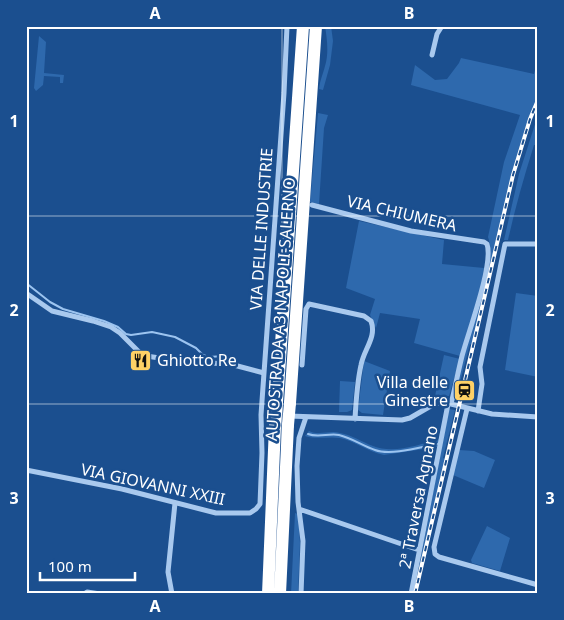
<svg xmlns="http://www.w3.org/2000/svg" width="564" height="620" viewBox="0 0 564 620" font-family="'Noto Sans',sans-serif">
<rect width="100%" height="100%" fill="#1b4f8f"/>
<path fill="#2e69ad" d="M325,26H331L333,41L330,65L323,90L319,89C320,80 323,74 325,66C329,53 327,39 325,26Z
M39,36L46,42L44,73L64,75L63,83H60V77L44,76L43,85L36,91L34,88Z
M461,58L534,74L538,59V97L518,153L472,345L470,344L458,390L456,389L462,361L488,269C490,257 492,248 488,237L504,162L520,115L411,85L415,65L435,80L447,79L459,63Z
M318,113L328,115L324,128L319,204L310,202Z
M538,115V145H534C524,177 515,208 508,240H504L519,174Z
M359,221L444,240L442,264L484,268L480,290L460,356L414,343L420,319L380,313L376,328L370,315L375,299L346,288Z
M516,293L538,296V377L505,370Z
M444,355L460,359L449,396H435Z
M364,361L390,371L383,415L362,413L358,410Z
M340,381L355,382L352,410L347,412H339Z
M449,409L455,410L443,458L445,459L420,567L419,566Z
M309,431C319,436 330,430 340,433C352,435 362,442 373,446C393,454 419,445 439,439L437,447L384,455C368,452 355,441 340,438C328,436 317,440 305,436Z
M459,450L474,451L495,460L484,488L453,475Z
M295,513L298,514L300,543L298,594H291Z
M487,526L510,538L500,571L472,563L471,560Z"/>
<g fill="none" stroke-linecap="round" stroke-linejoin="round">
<path stroke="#9cc4f0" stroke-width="2" d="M26,283L50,302L63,309L104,321L118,327L126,334L131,335L152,332L175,337L196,348L203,355L209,357L224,356
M308,434C318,438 329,433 339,435C352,438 363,446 375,450C391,456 421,447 437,444"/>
<path stroke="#a9c9ee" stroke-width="5" d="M432,55L437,34L442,26
M312,205L411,231L484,242L487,244C494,264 468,333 462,356C458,372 455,388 451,404
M26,293L52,311L93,321L111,327L120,333L139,352L146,356L187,362L230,364L264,373
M302,365L306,309L309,304L364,316L371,321C377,337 364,349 361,365C357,383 356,401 355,419
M467,409L434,547L435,554L439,557L538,585
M478,411L482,384L480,367L505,244H538
M289,416L402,420L410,418L436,403L451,404L492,414L538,417
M26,470L122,489L216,513H250L256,509L260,504L262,453L261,415L284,93L287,26
M299,509L419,550
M84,594L87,592L100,594
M172,594L168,572L175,503
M301,594L303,541L298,502L297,466L299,438L306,417
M411,594L448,404"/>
<path stroke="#fff" stroke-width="12" d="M277,402L303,26
M290,403L316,26
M268,594L275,426
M280,594L288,425"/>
<defs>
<path id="rail" d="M415,594L513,175L530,119L538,100"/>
</defs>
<use href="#rail" stroke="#fff" stroke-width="4"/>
<use href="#rail" stroke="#1b4f8f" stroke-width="2" stroke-dasharray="5.5" stroke-linecap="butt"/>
<path stroke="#fff" stroke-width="12" d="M288,425L290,403
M275,426L277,402"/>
</g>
<path fill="none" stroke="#fff" stroke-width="1" stroke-opacity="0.55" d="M282,26V594M26,216H538M26,404H538"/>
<defs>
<symbol id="restaurant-square" viewBox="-11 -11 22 22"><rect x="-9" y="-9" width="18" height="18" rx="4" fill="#ffd166" stroke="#1b4f8f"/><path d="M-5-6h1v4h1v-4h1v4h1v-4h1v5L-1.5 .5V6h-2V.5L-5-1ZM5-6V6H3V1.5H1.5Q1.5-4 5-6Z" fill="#111"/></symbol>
<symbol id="station-square" viewBox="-11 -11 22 22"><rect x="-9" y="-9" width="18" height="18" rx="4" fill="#ffd166" stroke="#1b4f8f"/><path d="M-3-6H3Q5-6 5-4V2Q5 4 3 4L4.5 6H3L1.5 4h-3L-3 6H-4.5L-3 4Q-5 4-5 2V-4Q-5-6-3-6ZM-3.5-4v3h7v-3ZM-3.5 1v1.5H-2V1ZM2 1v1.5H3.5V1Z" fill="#111"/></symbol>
</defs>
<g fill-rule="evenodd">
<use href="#restaurant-square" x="128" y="348" width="25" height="25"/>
<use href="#station-square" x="452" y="378" width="25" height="25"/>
</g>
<g text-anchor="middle" stroke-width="5" stroke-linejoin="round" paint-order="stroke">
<g font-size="16" fill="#fff" stroke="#1b4f8f">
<text transform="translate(402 213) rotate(13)" y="6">VIA CHIUMERA</text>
<text transform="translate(261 229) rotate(-86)" y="6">VIA DELLE INDUSTRIE</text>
<text transform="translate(280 309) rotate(-86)" y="6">AUTOSTRADA A3 NAPOLI-SALERNO</text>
<text transform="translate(153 484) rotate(12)" y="6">VIA GIOVANNI XXIII</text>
<text transform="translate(418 497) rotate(-79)" y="6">2ª Traversa Agnano</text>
</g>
<g font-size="16" fill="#fff" stroke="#1b4f8f" text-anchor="start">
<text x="157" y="366">Ghiotto Re</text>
<text x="448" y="388" text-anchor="end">Villa delle<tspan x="448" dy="18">Ginestre</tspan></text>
</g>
</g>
<rect width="564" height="620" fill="none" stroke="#1b4f8f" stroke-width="55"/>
<path d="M40 572v8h95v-8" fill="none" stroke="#ffffff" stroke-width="2.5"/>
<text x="48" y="572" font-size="15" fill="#ffffff" stroke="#1b4f8f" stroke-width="4" paint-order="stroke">100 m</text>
<rect x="28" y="28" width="508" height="564" fill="none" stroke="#fff" stroke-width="2"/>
<g font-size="16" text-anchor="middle" font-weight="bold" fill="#fff">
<text x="155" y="19">A</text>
<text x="409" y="19">B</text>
<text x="14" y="127">1</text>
<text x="550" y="127">1</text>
<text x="14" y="316">2</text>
<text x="550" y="316">2</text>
<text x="14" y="504">3</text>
<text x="550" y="504">3</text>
<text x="155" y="612">A</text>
<text x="409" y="612">B</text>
</g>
</svg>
